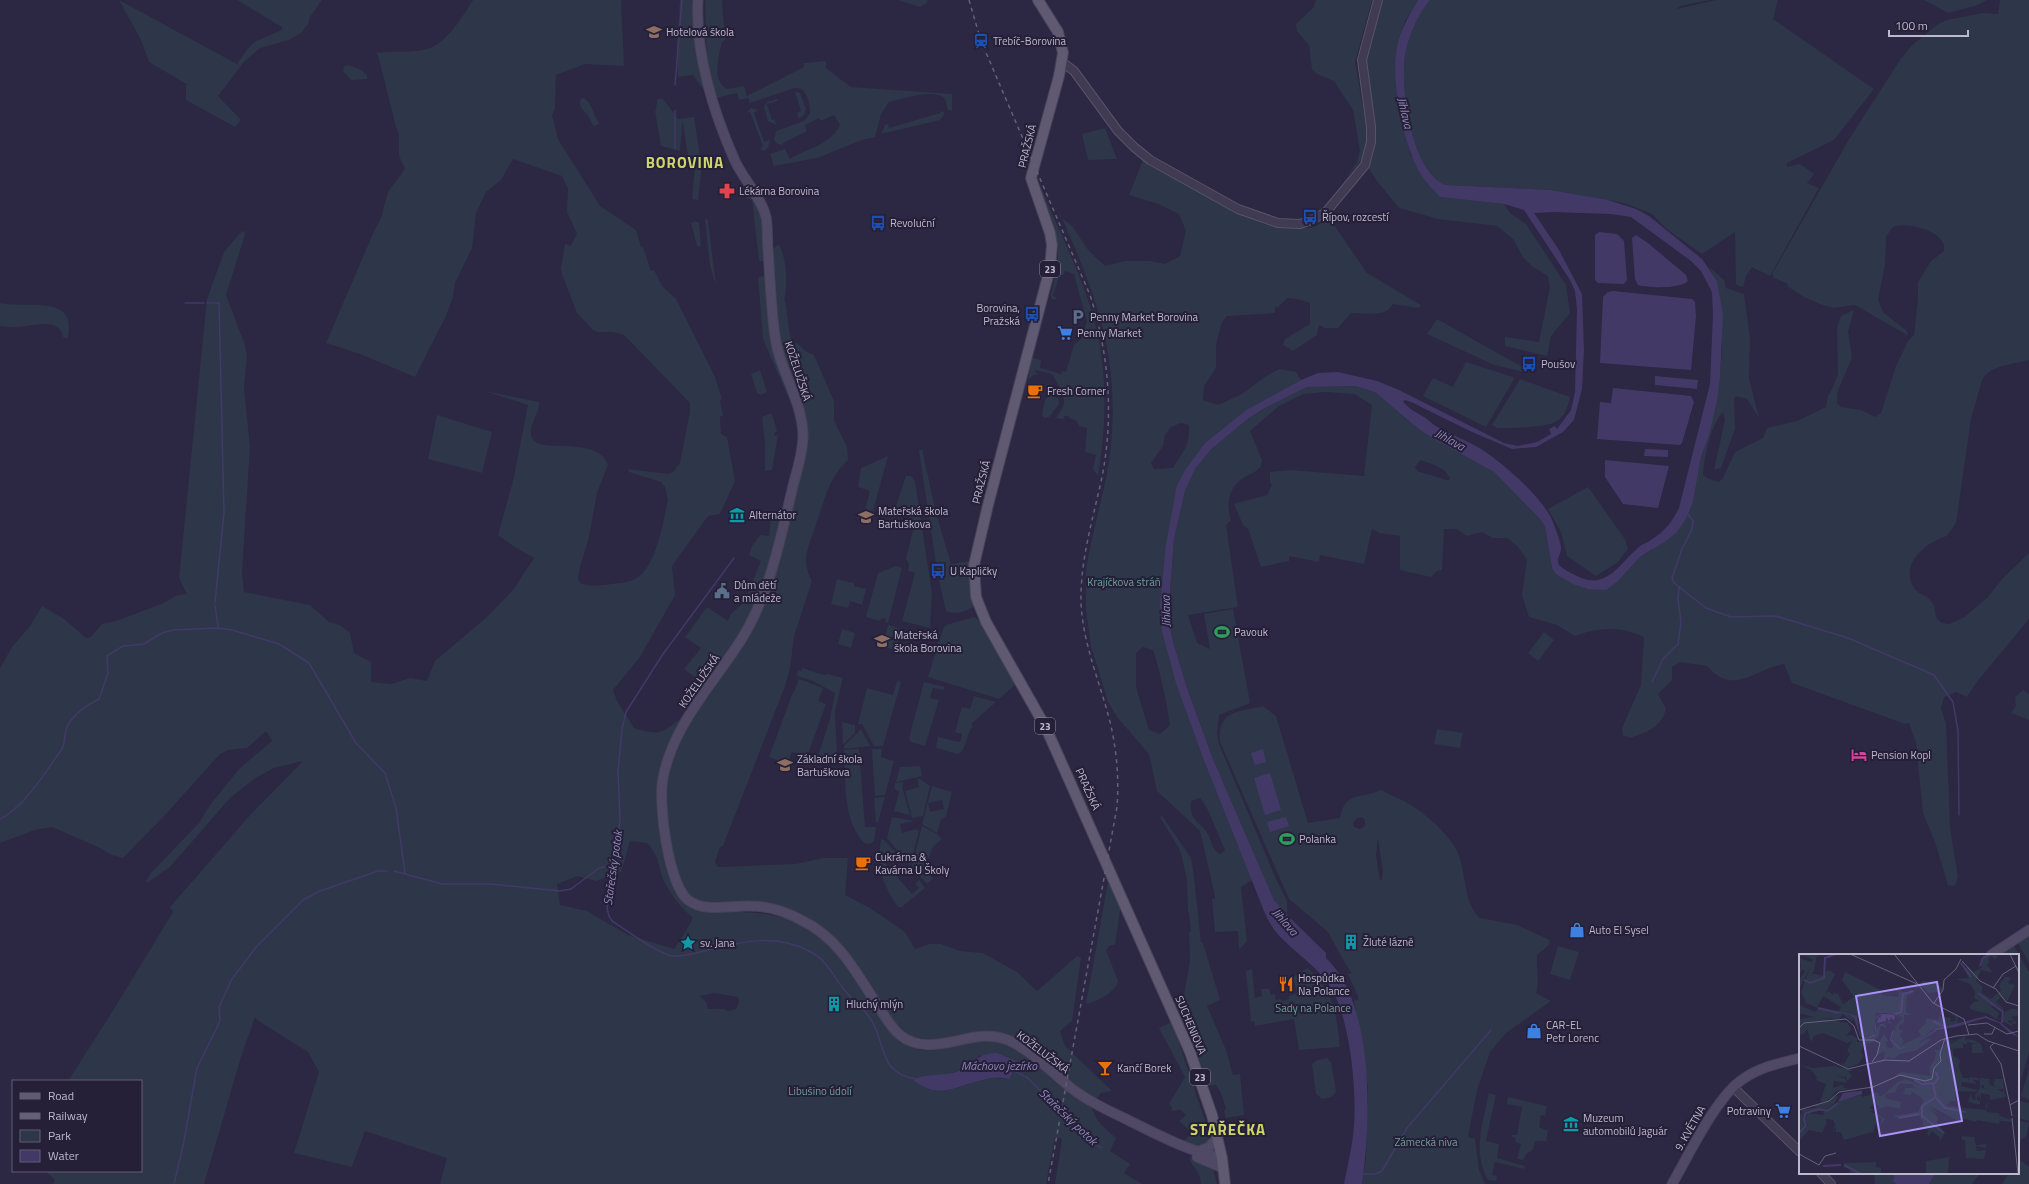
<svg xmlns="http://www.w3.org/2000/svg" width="2029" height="1184" viewBox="0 0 2029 1184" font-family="'Titillium Web',sans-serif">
<rect width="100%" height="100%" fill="#2c2743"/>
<path fill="#2d3749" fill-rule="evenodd" d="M119,0L237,64L248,48L256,41L282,30V27L237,0H322L310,17L308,24L301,33L289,40L260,48L244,62L218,96L241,120L235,127L186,100V85H188L149,62L141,40Z
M473,0H621L624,66L585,64L556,75L555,108L552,115L558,139L600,206L636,230L641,247H643L651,271L654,270L662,286L676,299L715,377L722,399L720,400L723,416H720L721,434L727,437L735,481L720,514L708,516L672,566L675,595L640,657L613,690L617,701L634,728C658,735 661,735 681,718C676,730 668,742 664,754C653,786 656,888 689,906C697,911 709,910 718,911C750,913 781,911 809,929C840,948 858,984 878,1013C885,1023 891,1033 901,1041C930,1066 970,1032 1003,1043C1029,1053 1048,1078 1070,1094C1076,1098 1083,1100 1089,1105C1094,1110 1095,1118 1100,1123C1105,1129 1111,1133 1116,1138L1110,1151L1130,1164L1124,1173L1142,1184H1055L1062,1139L1055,1137L1046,1184H440L447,1158L365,1131L352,1167L294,1153L319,1072L308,1052L257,1020L255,1017L241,1057L204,1184H53L55,1180L46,1171H141V1081H68L114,1009L173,912L170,907L251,814L303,761L274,768L254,779L230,798L170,867L147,883L146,881L150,874L199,823L210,805L239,769L272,741L266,731L247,748L228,750L220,754L166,814L123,858L112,855L100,848L52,827L35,830L0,843V668L12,647L30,626L42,606L64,619L86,638L91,637L102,624L116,621L164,603L177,595L187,594L179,578L207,299L224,252L242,231L245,232L244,238L226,295L245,345L247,356L244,388L250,447L242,572L244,592L310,605L329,622L340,625L350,633L354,653L371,662V682L391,684L410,678L427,681L435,661L488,616L513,590L534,558L513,546L498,535L513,481L528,405L485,391L539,402C540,413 527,427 532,438C539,455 597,434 608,465L597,493L589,537L580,567L578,578L580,583C590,587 600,586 611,584C618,583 628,583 635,579C656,569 664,519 668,499L665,487L661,482L629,472L628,469L668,474L673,472L680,463L690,412V403L624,335L613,332H598L593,330L577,313L562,274L561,268L565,244L571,246L577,234L567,212L568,189L562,176L513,159L501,180L486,192L476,213L472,248L455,283L453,297L446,316L415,377L360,354L326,343L375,229L381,218L388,192L405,169L399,156V134L396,127L378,55L376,53C394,50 420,55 436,45C450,37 465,13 473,0ZM630,841L647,843C661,858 657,867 665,883C672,896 681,908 693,918L686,931L674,949L628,935L587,911L560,905L557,884L578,876L596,881L621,872ZM714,993L738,997L739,1002L736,1009L728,1011L724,1009H708L706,1002L700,996ZM980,1055L1009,1079C1002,1079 994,1077 987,1079C966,1083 950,1095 928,1089L925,1076C937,1075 951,1075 962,1069C969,1066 974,1060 980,1055Z
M680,0H695L698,66L703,89L693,75L678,77L677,47Z
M705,0H722L725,40L722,42C719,57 711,80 727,89L744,86L747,96L804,67V63L826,61V68L851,87L952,94V111L948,110C947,106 946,101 944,98C934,88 901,99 889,102L881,114L875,137L862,140L817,158L774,166L770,154L785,149L790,159C809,147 829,146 840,125L834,115L821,121L819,118L805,125L807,131L783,143V145L778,144L774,140L776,131L804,121L810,113C811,104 806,86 794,88L750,103L748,98L739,100L737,93L716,98L707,65Z
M898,0H928L927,3L920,7Z
M1316,0H1372L1355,62L1366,125V145L1361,161L1347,177L1357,162L1360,151L1353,110L1334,81L1317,74L1312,69L1309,45L1297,31L1296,24L1313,8Z
M1382,0H1418L1405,21L1396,54L1397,93L1410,154L1440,197L1504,204L1510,213L1526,224L1566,285L1570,313L1551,336L1547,356L1505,346V337L1539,342L1550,287L1548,276L1533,267L1523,257L1513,239L1497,226L1438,219L1399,208L1377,181L1368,167L1373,155L1375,126L1366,61Z
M1430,0H1710L1680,6L1677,9L1716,0H1778L1773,19L1874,89L1834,140L1787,163V167L1800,164L1814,174L1807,183L1819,188L1770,276L1752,267L1746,276L1743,287L1736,285L1735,232L1702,254L1668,230L1652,214L1624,203L1551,190L1446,185C1411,172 1400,87 1405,55C1409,35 1417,16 1430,0Z
M1924,0H1987L1978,5L1948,13Z
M2000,0H2029V360C2014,364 1990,365 1982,380L1971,419L1956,523L1947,536C1926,542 1899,564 1914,588C1918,595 1929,595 1933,604C1935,608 1935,614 1937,619L1942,623L1949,624L1963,618L1987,598L2003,578L2029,553V619L1976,683L1967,697L1956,692L1944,697L1941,708L1946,724L1950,828L1958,877L1955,886L1948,885L1935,842L1923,813L1916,743L1909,723L1905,724L1792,683L1784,664C1755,669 1734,697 1707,666L1680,662L1672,667V680L1658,694L1666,709C1661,728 1647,732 1630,738L1623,735L1622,728L1641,685L1644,637C1620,626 1599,627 1575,636L1557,625L1529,617L1522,595L1527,560L1518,547L1507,538H1493L1482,532L1467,536L1456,529H1444L1442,570L1437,571L1431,577L1400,570V536L1380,533L1372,529L1364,564L1320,555L1319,562L1289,556V561L1261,567L1248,529L1243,525L1234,504L1267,495L1272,485L1270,482V472L1290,470L1364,476L1372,405L1354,394L1325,392L1303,394L1279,406L1250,431L1262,460L1261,466C1257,472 1250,474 1243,478C1228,488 1226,504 1231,520L1226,525L1238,607L1188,615L1197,643L1210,649L1204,614L1233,609L1250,703L1219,715L1217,733L1219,744L1276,879L1287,901V915L1274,900L1213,759L1188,691L1173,642L1168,616L1174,539L1185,491L1195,469L1210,449L1249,418L1263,409L1307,387L1355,386L1375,392L1416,427L1432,438L1494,472L1539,518L1545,526L1552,568L1573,584L1618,581L1640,557L1651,551L1687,517L1693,502L1701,457L1709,435L1720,377L1722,347L1717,281L1708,266L1724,280L1726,288L1744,294L1750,338L1749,378L1759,418L1747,399L1736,396L1734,399L1735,429L1721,468L1714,470L1725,420L1723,412C1711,423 1704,458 1703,475L1709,479L1719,482L1723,478L1735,452L1763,438L1767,428L1797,421L1826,407L1828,396L1833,387L1838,374L1837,328L1841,316L1854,310L1848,332L1852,358L1838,390L1837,403L1841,407L1861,410L1875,417L1881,413L1896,366L1908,341L1914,335L1918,299V282L1931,261L1944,251C1948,232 1907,221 1893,227L1886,237L1885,265L1878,299L1883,312L1908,332L1907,335L1855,305L1833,308L1820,304L1804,297L1787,286L1788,284L1774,278L1772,274L1848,141L1900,60L1911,46L1938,24L1947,20L1983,13L1998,14ZM1420,460C1430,463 1447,468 1450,479L1447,480L1417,471L1415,467Z
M347,65C355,67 361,69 367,75V79L351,80L343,71L344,67Z
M792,91L800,93L806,109L804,115L799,119L797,113L801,111L795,92Z
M583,98C593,102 593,117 600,124L594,126C591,123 591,121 589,117C585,111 579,109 580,100Z
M661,98C668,103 672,112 678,119L694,117L701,164H702L698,200L692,199L695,165L686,166L685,157L688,156L683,124H682L680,151L661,146L655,111L656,110L657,100Z
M777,99L778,101L767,104L772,120L775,119L776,125L768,121L764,107L767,102Z
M751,108L758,110L754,113L764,142L770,140L768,148L764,151L760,149L763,146L750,112L746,113Z
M940,111L944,112V115L940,120L881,134L885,125L888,124L889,128L940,113Z
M1105,128L1117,159L1088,160L1082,134Z
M1143,160L1209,197L1264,224L1286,228H1311L1328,220L1334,225L1367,273L1421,305L1419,308L1393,304C1385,318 1366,313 1351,313L1338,328H1325L1319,325L1317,335L1293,351L1283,345L1285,339L1310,324V303L1297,299L1287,298L1277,308L1275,306V313L1227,316L1222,322L1216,344V368L1204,386L1203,400L1218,405L1242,394L1266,376L1280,369L1296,372L1301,380L1246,410L1205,443L1187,467L1163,582L1160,605L1191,724L1203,758L1252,880L1241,887L1247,941L1239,950L1238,931L1215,932L1212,899H1215V896L1200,831L1157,791L1149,754L1117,717L1108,702L1091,646L1086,610V572C1091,532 1105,494 1110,454C1121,362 1098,300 1062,218L1072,226L1089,251L1105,266L1125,261H1150L1165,264L1180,256L1186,231L1179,214L1158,204L1129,195ZM1181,423L1189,425C1189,431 1189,438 1187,444C1184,452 1178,459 1173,468L1154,469L1151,463L1163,446L1165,435L1171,427ZM1143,647L1153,650C1161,675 1166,699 1170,725L1160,734L1149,730L1136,687V653ZM1200,798L1207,808L1225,850L1220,854C1210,847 1213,844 1208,834C1200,820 1189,822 1191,801Z
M1040,186C1058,229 1080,271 1093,316C1108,368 1107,423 1098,476L1093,469L1096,455L1085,452L1087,428L1079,426L1077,421L1069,418V416H1064V419L1056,418C1063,408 1070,398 1056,390L1060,388L1052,374L1036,370L1035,372L1039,374L1033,375L1028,380L1030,368L1018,410L1030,357L1041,360L1040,368L1061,374L1062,371L1066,372L1074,345L1081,339L1087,322L1074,274L1065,271L1063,275H1059L1053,296L1057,298L1053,300L1051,296L1058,262V245L1040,192Z
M746,189H751L765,215L777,341L796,400L799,435L792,406L763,339L758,277L764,276V261H759L752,200L747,198Z
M706,219L708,220L716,286L710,265L705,220Z
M696,221L699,223L701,245L699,247L697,246L691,223Z
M777,245H779C787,259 788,286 784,300H785L790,335L794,344L797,343L805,351L814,355L834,401V420L847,447L848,460C828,478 825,500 816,524C813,534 808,545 806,557C805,564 808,574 812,581L794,636L790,669L785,686L723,846L720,847L715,862L718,867L796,864L823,858H848L845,895L870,908L905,932L915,949L929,944H941L960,951L983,953L1017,972L1037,991L1077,956L1081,958L1072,1021L1060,1031L1065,1046L1112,1091L1101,1093L1095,1101L1005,1036C1000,1034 995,1032 989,1032C960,1029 938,1049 906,1036L820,926L800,914L783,908L704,902L693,899L681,885L673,862L667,829L665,790L671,758L688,722L733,659L776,568L806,453L808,427L780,340L772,251Z
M0,303C26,309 80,293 67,339L63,337C60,317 32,326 19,327C13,327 6,327 0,326Z
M1437,319L1526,369L1524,372L1494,365L1427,334Z
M1466,362L1513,377L1514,379L1486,427L1423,396L1433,378L1453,387Z
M760,370L767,392L760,395L757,393L751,374Z
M1520,379L1570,397C1569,404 1565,415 1559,420C1549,428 1511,428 1497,428L1492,425Z
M1050,395L1058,398L1059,404L1049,417L1044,418L1042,414L1045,400Z
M771,413L772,417L773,416L777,432L774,433L775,436L778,435L772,470L765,471V445L762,417Z
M437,415L492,432L482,473L428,459Z
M922,449L936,513L951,564L970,561L973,603V607C966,612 953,615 946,611L938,576L919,451Z
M888,456L873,511L865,509L870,491L858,487L861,468Z
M906,476H911L915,481L932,594L930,628L902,621L915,573L908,571L909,565L906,558L915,522L908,521L909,516L894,512Z
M1588,487L1625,539L1628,549L1617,563L1596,576L1567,556L1561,532L1548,509Z
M771,517L780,518L765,580L742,632L716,670L714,669L699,680L684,669L701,648L685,637L707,607L728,621L731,614L745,601L761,561L749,555L752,546L760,535L769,536Z
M896,566L902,568L888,623L885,622L886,619L882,618L880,621L866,617L878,573Z
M837,579L854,583V586L866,589L862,605L850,601L848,608L831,604Z
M974,617L979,620L1016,684L999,699L928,677L943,629L946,625Z
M888,625L901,629L896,650L882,647Z
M842,629L855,633L851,648L838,644Z
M1544,632L1554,640L1538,661L1528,653Z
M802,668L824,675L827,674L843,678L835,711L837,754L817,759L830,719L835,693L813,681L797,676L798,670L801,671Z
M799,679L823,688L818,701L826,704L807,757L792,752L787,764L769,757L793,692H794Z
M897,681L901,682L883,746H874L862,724H858L867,688L893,695Z
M924,682L944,687V690L933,688L930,698L939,700L925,746L911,742L909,738Z
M2023,690L2029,694V720L2011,713L2016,706L2015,697Z
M974,696L996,702L971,724L973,726C966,734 967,750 958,754L936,748L938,737L959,742L961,740L962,734L955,732L962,707L970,709Z
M1263,706L1276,716L1308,823L1340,818C1344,798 1352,797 1370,794C1375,793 1378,790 1382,790C1389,795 1396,797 1404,801C1421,810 1449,833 1457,851C1467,872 1462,901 1480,918L1517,925L1550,940L1549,945L1537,955C1536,968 1540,980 1536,993L1551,1001L1506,1033L1490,1052L1477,1090L1468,1137L1475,1139L1479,1170L1485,1184H1362L1366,1158L1368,1087L1354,1001L1359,999L1348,974L1352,973L1346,965L1328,932L1289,899L1220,742C1217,709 1240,712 1263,706ZM1362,817L1365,820V826L1360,829L1354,827L1353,823L1357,818ZM1378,838L1383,872L1382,879L1380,881L1376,855Z
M842,722L855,725V733L843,745Z
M861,729L870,746L844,749V746Z
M1437,729L1463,733L1460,748L1434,744Z
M859,749L865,827H876L874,841L870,844L864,843C842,819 846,781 844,750Z
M872,749H882L881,757L894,761L885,795L875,796Z
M920,766L922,776L896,782L900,767Z
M917,778L920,779L930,786L923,816L912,818L905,791L919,787Z
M903,782L902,786L910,815L894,811L899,792L894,788L895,783Z
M932,786L952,792L946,816L941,820L937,833L922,824ZM942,800L944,809L930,812L928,803Z
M885,797L878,822H876L874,798Z
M1162,816L1191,858L1193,869L1201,942L1203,943L1220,1000L1207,1006L1226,1050L1233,1075L1240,1074L1244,1115L1226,1118L1224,1110L1226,1109L1221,1093L1216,1085L1211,1086L1180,1018L1190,961L1189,932H1191L1189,912H1188L1187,879L1180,850L1160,817Z
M892,817L914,821L900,824L902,833L916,829L919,831L910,865L887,838Z
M922,826L937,834L942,839L932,848L925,869L933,879L927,884L912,867Z
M881,839L884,840L897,854L893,858L890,855L883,861L912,894L919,888L915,884L919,880L925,888L902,907H898C882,885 877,866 881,839Z
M1108,882L1121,904L1115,945H1110L1106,950L1118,981C1116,992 1097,1002 1086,1004Z
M2029,935V963L2018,943Z
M1558,946L1579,952L1570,980L1550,974Z
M2014,946L2029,972V1052L2018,1091V955H2001Z
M1308,968C1335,995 1336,1011 1340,1047L1299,1050L1294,1019L1255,1026L1254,1021L1251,1022L1246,971L1252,969L1255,998L1262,996L1261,989H1269L1271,995L1275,994L1276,1000L1280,999L1283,1001L1289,999V996L1297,993L1293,977Z
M1172,1022L1208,1130C1210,1142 1207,1144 1197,1149L1188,1146L1184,1141L1192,1133L1179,1121L1186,1115L1181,1110L1171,1111L1172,1107L1169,1104L1185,1077L1159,1028Z
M1327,1058L1331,1062L1336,1092L1331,1097L1322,1099L1316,1094L1312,1064L1317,1060Z
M2029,1069V1100L2021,1096Z
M1489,1093L1496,1095L1486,1141L1499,1144L1497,1158L1525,1166L1524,1169L1495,1162L1492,1175L1497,1176L1496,1181L1488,1180C1472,1153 1483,1122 1489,1093Z
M1508,1097L1547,1106L1545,1116L1541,1115L1539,1127L1548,1131L1546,1141H1535L1533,1150L1527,1153L1523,1160L1517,1159L1521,1144L1515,1142L1516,1138L1512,1137V1135H1517L1522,1107L1507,1104Z
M2020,1101L2029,1103V1121L2018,1118Z
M2018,1120L2029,1123L2026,1137L2018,1141Z
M1189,1157L1213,1169L1217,1184H1201C1200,1168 1192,1169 1189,1157Z
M2019,1159L2029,1167V1184H2002L2009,1173H2018Z
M1874,1173H1895L1893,1181L1896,1184H1875Z
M1936,1173H1980L1972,1184H1929Z"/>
<path fill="#433967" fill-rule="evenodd" d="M1418,0H1430C1417,16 1409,35 1405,55C1400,87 1411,172 1446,185L1551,190L1608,200L1636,209L1649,216L1702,259L1717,281L1723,315L1720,377L1717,401L1709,435L1701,457L1693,502L1687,517L1677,532L1666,541L1640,557L1618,581L1606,590L1588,589L1573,584L1556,574L1552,568L1545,526L1539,518L1494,472L1432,438L1416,427L1375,392L1355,386L1307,387L1263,409L1249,418L1211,449L1195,469L1185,491L1174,539L1168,616L1173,642L1188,691L1213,759L1274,900L1287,915L1326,953V958C1375,1004 1371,1122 1362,1184H1344C1347,1168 1351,1152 1353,1136C1358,1099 1351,1020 1331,988C1317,965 1293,952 1276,932C1271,926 1267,918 1264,911L1203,758L1176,683L1162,631L1160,605L1166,544L1177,485L1187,467L1205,443L1246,410L1301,380L1318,373L1338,372L1377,381L1399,390L1504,443L1518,446L1537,442L1551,434L1549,429L1555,426L1557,429L1571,410L1575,392L1577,309L1575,291L1570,280L1524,210L1504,204L1440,197C1434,190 1427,184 1422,176C1404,148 1392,87 1396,54C1398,34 1408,17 1418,0ZM1554,212L1611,214L1631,217L1691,261L1701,271L1712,292L1713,315L1710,384L1679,508C1672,522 1665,531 1651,540C1647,543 1641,544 1638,548C1619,564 1606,591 1577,576C1571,573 1564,570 1559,565C1556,558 1561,555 1561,548C1561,543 1556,530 1554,525C1547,501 1502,462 1481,449C1466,440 1449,434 1434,425C1430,422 1427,418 1422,416C1415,411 1408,409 1403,401L1405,400L1411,402L1472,432L1512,449L1536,447L1563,432L1574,420L1582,389L1584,350L1582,294L1559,250L1534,213Z
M1599,232L1617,234L1624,241L1627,280L1624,284L1598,283L1595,280V235Z
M1636,235L1648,243L1686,275L1688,281C1681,289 1648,288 1638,285L1635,279L1632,238Z
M1613,291L1692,299L1695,302L1696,316L1691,370L1600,363L1603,297L1608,292Z
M1655,376L1698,380L1697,389L1655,385Z
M1613,388L1691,396L1694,402L1682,443L1680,445L1597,439L1600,402L1611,403Z
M1645,449L1668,450V457L1644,456Z
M1605,460L1669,466L1658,508L1623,504L1605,477Z
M1263,749L1266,762L1255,765L1251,753Z
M1270,773L1281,810L1265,815L1254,778Z
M1286,817L1289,826L1270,832L1267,822Z
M997,1053L1018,1062L1009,1079C1002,1078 995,1077 987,1079C959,1084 941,1102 913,1080C926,1073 942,1076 956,1072C974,1066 973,1054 997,1053Z
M1895,1173H1936L1929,1184H1896L1893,1181Z"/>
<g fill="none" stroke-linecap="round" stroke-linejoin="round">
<path stroke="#433967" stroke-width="1.5" d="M675,85L682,0
M675,149V111
M185,303H204
M207,303H219L224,513L215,602
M1688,514L1693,521L1692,529L1682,549L1672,578L1674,583L1706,608L1731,617L1776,616L1848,638L1934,675L1953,702L1958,731L1959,815
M734,558L663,654L626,712L622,729L618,772L620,820L614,869L607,908L609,916L612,921C625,929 658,954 672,956C684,957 696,953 708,950C744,941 778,933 813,953C827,961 835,979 846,992C854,1001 865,1010 872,1021C886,1046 879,1073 916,1079
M215,605L218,627
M1652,682L1663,659L1678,644L1681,622L1678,599L1679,587
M0,819C26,806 45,772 62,749C66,741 64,733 67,727C72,715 88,704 99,699L108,673L107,656L123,646L144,644L162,633L173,630L218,628L232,630L279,644L309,663L356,743L385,773L396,808L405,873
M394,871L442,884H491L560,891L571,889L599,868L604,867
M1012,1070L1028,1078L1080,1132L1101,1148
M1362,1174H1375L1382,1171L1407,1128L1491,1030
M174,1184L183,1146L197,1068L220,1021L219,1007L232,979L257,946L303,900L320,891L378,871H387"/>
<defs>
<path id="tertiary" d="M1062,62L1074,71L1118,131L1134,147L1150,160L1238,209L1278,223L1300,224L1312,220L1326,212L1365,165L1371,142V127L1362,60L1378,0
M1733,1087L1800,1152
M1821,1173L1831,1184"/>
<path id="secondary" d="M698,0C695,55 713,111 735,161C744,180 761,197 766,217C768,227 767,239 768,249C770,278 771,308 775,336C779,370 803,401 803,436C803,454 796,473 792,490C780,541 769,596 741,640C713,684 673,725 663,778C658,803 668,884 688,900C705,913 730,905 750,906C768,906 787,912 803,921C838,938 856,972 876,1003C884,1014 890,1027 900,1035C932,1061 972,1025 1008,1040C1031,1050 1051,1072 1071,1088C1088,1101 1107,1110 1126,1119C1158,1135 1188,1151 1222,1158
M1991,955L2029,930
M1197,1152L1209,1147L1218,1137
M1197,1157L1223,1168
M1672,1184C1689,1155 1716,1097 1743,1079C1760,1067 1780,1063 1800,1058"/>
<path id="primary" d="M1038,0L1058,32L1063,53L1059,76L1031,178L1050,233L1052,245L1050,268L988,505L974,565L976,597L986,622L1046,728L1190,1052L1212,1115L1222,1158L1225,1184"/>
</defs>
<use href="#tertiary" stroke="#58536a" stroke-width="10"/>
<use href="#secondary" stroke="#474259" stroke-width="11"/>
<use href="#primary" stroke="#474259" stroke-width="12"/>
<use href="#tertiary" stroke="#403b52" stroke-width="8"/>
<use href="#secondary" stroke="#504965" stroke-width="9"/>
<use href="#primary" stroke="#5f5972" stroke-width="10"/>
<path stroke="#655f7b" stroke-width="1.5" stroke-dasharray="4 4" stroke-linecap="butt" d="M969,0L981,41L1090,295C1109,354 1114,416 1102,477C1093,519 1080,560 1081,603C1083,646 1101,684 1111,726C1117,753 1119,780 1117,807L1048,1184"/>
</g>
<defs>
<symbol id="university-bare" viewBox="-9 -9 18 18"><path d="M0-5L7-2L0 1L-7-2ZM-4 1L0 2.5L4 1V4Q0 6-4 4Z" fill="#8d6e63" stroke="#252038" stroke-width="2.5" paint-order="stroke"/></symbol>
<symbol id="station-bare" viewBox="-9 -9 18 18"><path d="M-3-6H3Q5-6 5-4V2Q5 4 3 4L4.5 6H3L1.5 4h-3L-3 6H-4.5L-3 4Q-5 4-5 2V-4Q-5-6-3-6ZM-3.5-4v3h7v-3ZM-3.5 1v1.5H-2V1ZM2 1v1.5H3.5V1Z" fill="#1a4fb4" stroke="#252038" stroke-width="2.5" paint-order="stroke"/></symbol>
<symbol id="pharmacy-bare" viewBox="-9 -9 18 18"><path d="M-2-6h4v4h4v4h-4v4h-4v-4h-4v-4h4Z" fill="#e0444e" stroke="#252038" stroke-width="2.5" paint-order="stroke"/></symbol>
<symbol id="bus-bare" viewBox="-9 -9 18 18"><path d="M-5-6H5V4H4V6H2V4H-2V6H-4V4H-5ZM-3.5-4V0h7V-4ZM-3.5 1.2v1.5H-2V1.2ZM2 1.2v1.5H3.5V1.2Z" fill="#1a4fb4" stroke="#252038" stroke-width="2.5" paint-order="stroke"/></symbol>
<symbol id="parking-bare" viewBox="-9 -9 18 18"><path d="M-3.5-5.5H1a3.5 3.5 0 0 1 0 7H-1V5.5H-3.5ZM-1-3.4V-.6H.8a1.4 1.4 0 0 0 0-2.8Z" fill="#5c6f8a" stroke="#252038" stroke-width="2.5" paint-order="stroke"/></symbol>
<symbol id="supermarket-bare" viewBox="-9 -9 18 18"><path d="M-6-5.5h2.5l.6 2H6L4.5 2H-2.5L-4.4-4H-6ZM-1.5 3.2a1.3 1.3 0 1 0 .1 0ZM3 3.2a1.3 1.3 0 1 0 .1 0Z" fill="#3f7fe0" stroke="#252038" stroke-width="2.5" paint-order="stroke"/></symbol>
<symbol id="cafe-bare" viewBox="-9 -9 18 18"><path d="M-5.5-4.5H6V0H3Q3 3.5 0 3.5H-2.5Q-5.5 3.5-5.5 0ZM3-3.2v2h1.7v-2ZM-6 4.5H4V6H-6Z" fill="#e8710a" stroke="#252038" stroke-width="2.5" paint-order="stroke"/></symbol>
<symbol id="museum-bare" viewBox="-9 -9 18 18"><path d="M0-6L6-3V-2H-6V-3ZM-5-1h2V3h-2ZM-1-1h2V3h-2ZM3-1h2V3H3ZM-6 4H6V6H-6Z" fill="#0f9aa8" stroke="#252038" stroke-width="2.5" paint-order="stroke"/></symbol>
<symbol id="school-bare" viewBox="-9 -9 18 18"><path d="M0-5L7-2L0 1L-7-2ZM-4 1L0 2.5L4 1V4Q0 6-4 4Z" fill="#8d6e63" stroke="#252038" stroke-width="2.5" paint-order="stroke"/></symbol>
<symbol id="civic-bare" viewBox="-9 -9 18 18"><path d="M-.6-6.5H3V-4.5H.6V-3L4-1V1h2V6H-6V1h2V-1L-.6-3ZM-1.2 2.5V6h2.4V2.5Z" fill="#5c6f8a" stroke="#252038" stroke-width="2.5" paint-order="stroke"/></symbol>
<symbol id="stadium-bare" viewBox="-9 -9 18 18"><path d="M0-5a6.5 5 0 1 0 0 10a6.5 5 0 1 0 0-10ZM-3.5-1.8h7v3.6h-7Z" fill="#2e9e5b" stroke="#252038" stroke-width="2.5" paint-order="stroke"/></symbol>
<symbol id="hotel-bare" viewBox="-9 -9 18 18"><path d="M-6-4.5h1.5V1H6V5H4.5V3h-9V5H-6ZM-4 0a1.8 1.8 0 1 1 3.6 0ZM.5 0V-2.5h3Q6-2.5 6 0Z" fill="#d1479c" stroke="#252038" stroke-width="2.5" paint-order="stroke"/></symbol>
<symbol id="shop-bare" viewBox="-9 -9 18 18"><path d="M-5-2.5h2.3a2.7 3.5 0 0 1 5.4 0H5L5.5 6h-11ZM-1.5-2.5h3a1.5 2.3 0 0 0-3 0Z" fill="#3f7fe0" stroke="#252038" stroke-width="2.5" paint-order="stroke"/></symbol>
<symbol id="building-bare" viewBox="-9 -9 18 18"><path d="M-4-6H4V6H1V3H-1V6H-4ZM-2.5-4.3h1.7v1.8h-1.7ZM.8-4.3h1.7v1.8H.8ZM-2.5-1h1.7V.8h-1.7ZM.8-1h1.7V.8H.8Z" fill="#0f9aa8" stroke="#252038" stroke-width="2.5" paint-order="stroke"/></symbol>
<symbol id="sight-bare" viewBox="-9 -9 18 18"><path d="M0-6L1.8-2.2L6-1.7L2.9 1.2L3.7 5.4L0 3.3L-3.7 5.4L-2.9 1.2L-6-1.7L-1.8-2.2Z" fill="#0f9aa8" stroke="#252038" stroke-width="2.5" paint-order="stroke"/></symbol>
<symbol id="restaurant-bare" viewBox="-9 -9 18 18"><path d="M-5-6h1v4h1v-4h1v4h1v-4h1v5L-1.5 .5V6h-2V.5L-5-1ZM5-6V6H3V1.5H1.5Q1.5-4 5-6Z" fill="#e8710a" stroke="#252038" stroke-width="2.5" paint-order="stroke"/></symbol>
<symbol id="bar-bare" viewBox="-9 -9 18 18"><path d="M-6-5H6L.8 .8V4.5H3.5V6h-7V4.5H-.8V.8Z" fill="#e8710a" stroke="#252038" stroke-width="2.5" paint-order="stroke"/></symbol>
</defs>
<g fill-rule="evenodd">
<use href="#university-bare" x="643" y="21" width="22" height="22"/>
<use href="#station-bare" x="970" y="30" width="22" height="22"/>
<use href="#pharmacy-bare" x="716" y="180" width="22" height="22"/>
<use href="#bus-bare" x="1299" y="206" width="22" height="22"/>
<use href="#bus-bare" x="867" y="212" width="22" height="22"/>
<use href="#bus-bare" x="1021" y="303" width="22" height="22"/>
<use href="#parking-bare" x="1067" y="306" width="22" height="22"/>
<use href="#supermarket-bare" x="1054" y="322" width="22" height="22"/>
<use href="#bus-bare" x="1518" y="353" width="22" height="22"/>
<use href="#cafe-bare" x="1024" y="380" width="22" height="22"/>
<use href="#museum-bare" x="726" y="504" width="22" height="22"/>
<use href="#school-bare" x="855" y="506" width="22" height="22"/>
<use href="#bus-bare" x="927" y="560" width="22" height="22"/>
<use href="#civic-bare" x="711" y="580" width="22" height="22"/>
<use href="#stadium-bare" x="1211" y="621" width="22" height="22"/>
<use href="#school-bare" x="871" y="630" width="22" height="22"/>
<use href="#hotel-bare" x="1848" y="744" width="22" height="22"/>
<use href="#school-bare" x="774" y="754" width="22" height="22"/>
<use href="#stadium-bare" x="1276" y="828" width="22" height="22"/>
<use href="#cafe-bare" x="852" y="852" width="22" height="22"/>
<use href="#shop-bare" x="1566" y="919" width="22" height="22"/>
<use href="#building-bare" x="1340" y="931" width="22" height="22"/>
<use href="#sight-bare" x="677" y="932" width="22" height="22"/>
<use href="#restaurant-bare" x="1275" y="973" width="22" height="22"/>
<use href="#building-bare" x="823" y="993" width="22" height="22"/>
<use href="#shop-bare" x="1523" y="1020" width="22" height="22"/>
<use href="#bar-bare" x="1094" y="1057" width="22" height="22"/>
<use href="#supermarket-bare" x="1772" y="1100" width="22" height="22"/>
<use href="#museum-bare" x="1560" y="1113" width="22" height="22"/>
</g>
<g text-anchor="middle" stroke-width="4" stroke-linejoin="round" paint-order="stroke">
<g fill="#252038" stroke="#8f8aa0" stroke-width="1">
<rect x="1040" y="261" width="20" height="16" rx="3"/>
<rect x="1035" y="718" width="20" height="16" rx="3"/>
<rect x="1190" y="1069" width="20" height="16" rx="3"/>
</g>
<g font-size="10" font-weight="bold" fill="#bdb8cc">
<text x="1050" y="273">23</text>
<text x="1045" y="730">23</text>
<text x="1200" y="1081">23</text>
</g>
<g font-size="11" fill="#bdb8cc" stroke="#252038" text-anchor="start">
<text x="666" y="36">Hotelová škola</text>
<text x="993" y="45">Třebíč-Borovina</text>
<text x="739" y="195">Lékárna Borovina</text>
<text x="1322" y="221">Řípov, rozcestí</text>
<text x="890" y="227">Revoluční</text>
<text x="1020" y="312" text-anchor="end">Borovina,<tspan x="1020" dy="13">Pražská</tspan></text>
<text x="1090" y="321">Penny Market Borovina</text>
<text x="1077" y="337">Penny Market</text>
<text x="1541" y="368">Poušov</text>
<text x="1047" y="395">Fresh Corner</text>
<text x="878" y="515">Mateřská škola<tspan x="878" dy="13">Bartuškova</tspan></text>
<text x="749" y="519">Alternátor</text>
<text x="950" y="575">U Kapličky</text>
<text x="734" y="589">Dům dětí<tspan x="734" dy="13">a mládeže</tspan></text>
<text x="1234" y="636">Pavouk</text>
<text x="894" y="639">Mateřská<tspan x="894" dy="13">škola Borovina</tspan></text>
<text x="1871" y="759">Pension Kopl</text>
<text x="797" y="763">Základní škola<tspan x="797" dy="13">Bartuškova</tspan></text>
<text x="1299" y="843">Polanka</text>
<text x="875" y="861">Cukrárna &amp;<tspan x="875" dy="13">Kavárna U Školy</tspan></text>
<text x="1589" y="934">Auto El Sysel</text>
<text x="1363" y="946">Žluté lázně</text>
<text x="700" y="947">sv. Jana</text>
<text x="1298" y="982">Hospůdka<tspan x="1298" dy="13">Na Polance</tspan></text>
<text x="846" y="1008">Hluchý mlýn</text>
<text x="1546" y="1029">CAR-EL<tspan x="1546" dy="13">Petr Lorenc</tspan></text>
<text x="1117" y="1072">Kančí Borek</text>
<text x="1771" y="1115" text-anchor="end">Potraviny</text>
<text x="1583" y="1122">Muzeum<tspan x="1583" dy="13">automobilů Jaguár</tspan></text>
</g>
<g font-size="11" fill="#bdb8cc" stroke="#252038">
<text transform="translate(1027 146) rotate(-76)" y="4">PRAŽSKÁ</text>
<text transform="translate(798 371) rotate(72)" y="4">KOŽELUŽSKÁ</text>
<text transform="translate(981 482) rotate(-76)" y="4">PRAŽSKÁ</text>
<text transform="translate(699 681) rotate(-55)" y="4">KOŽELUŽSKÁ</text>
<text transform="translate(1088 789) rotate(66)" y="4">PRAŽSKÁ</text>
<text transform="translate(1191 1025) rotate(67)" y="4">SUCHENIOVA</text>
<text transform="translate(1043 1052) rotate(37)" y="4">KOŽELUŽSKÁ</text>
<text transform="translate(1690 1128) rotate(-60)" y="4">9. KVĚTNA</text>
</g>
<g font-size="11" fill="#709d96" stroke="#252038">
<text x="1124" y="586">Krajíčkova stráň</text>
<text x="1313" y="1012">Sady na Polance</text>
<text x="820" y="1095">Libušino údolí</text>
<text x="1426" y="1146">Zámecká niva</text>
</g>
<g font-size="12" font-style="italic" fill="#9087b8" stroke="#252038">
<text transform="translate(1405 113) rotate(77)" y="4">Jihlava</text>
<text transform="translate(1450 440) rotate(29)" y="4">Jihlava</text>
<text transform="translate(1166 611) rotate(-91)" y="4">Jihlava</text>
<text transform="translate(613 868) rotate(-82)" y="4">Stařečský potok</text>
<text transform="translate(1285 922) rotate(49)" y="4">Jihlava</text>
<text x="999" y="1070">Máchovo jezírko</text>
<text transform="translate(1068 1117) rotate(44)" y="4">Stařečský potok</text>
</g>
<g font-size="15" font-weight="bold" letter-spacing="1" fill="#cfd669" stroke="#252038">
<text x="685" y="168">BOROVINA</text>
<text x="1228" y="1135">STAŘEČKA</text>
</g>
</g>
<g transform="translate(1799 954)">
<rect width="220" height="220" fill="#2c2743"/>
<path d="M0,0H18L15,18L12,19L25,22V18L30,16L36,20L26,40L29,37L34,41L35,39L39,40L44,50L55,43L43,26L46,18L80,35L83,41L99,43L100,39L93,34L106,39L119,36L108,42L107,58L112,61H105V69L100,71V76H104L101,81L105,88L102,91L122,82L119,77L127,69V64L142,67L138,66L143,64L139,65L141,61L143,65L144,63L152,64V68L156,67L157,63L150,59L159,62L158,71L165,68L157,72L133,76L118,90L127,85L131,84V87L116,97L101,100L94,105L97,107L90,103L82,108L86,102L85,97L79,101L80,88L85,80L90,88H86L88,93L94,94L92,82L103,64L96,59H77L75,82L77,76L82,70L87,71V74L82,72L79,83L75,86L77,87L64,92L62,98L65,102L59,110L48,114L41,109L45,110L51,100L48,97L53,87L48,89L24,79L15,82L12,88L8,75L5,80L0,81V65L15,63L0,59V51L17,58L19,54L40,57L42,53L24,42L18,54L7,49L2,38L11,14L0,35V26L6,18L4,15L0,20L2,12L0,4L12,8L14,6L8,2H0ZM44,59L59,63L61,66V81L69,84H64V87L74,86L58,88V84L53,81L47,82L52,76L49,69L21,64L40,65L44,60L52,67L55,65L58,72L59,65ZM191,0H198V3L196,5L192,2L189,6L191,7L188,11L194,19L182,16L177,27L183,32V39L192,45L202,36L200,31L206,23H210L212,24L209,29L216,31L208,48L202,43L197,48L205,55L203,56L196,50L192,53L200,59L198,65L203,69L190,60L173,56L170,53L176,47L181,48L175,44L176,38L171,30L157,25L170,24L165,15L169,13L175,18L182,14L185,4ZM124,27L135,28L144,34L143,37L130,39L120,30ZM212,55H220L217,57H220V61L212,63L216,67L209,66L210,69L217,67V70L212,69L214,73L204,67L206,58ZM166,82L167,87L168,85L175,86L182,90L184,99H173V90H179L168,88V91L160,88L164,90V94L150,95L158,96H154V101L161,106L160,113L164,124H169L171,127L170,123L180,124V127L173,125L178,130L163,128L162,132L179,136V138L181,132L184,133L181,134L192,135L185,134V131L181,132V124L191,125L189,129L192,127L190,130L196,133L193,127L195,129L196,125H204L205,135H198L203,138L205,136L207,143L191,146V141L182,139L181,150H177L169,148L172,139L173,145L177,146L176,140L178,139V146L181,147V140L179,144L178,136L176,137L178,138L156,137L157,147H151L148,152L187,156V151L189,148L187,158L200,159L201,162L213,166L212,168L201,167L200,170L178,166L177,168L162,164L159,167L131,152L140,161L129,154L139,163L138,169L146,179L141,187L140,183L133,177L130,182L128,180L130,175L123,171L124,168L120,162L99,164L94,162L119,158L124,148L123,144L113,138L112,141L103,140L102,143V140L105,139L106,134H115L113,130H107L106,133V130L101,129L96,138L87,140L86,144L102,148L101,155L88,152L80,155L79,151L74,149L71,154L75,157H70L80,161L85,165L87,164L80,173L83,165L80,162L74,178L45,186L42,178H37V172L33,181L36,170L34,166L26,165L28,168L23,179L10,176L0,187V180L9,172L6,164L10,159L24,161L25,157L43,146L62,141L64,143L78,138L80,142H83L99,128L106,125L122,131L124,128L96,121L103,118L132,122L130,113L135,107L137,98L134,96H140L151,85V87L159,85L152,88L151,90ZM0,110L13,114L35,112L56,117L70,114L61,117H49L53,122L48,127L47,123L36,122L46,124L48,129L35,127L34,134L43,131L40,136L44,130L45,134L50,135L37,137L30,146L21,148L27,130L17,126L18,123L12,116ZM40,141L35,150L26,156L7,159L4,163L7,172L0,179V162L4,158L0,156L21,153H12ZM163,182L175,183L177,191L188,190L187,194L177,192L178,197L187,196L185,205L167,204L166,186H163ZM150,203L149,220H127V207ZM77,208V213L82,214V220H51V215L44,213L47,212L45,209Z" fill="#2d3749" fill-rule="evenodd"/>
<path d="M0,52L30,61L42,58L58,62L61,81L68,84L76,80V67L79,61L96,59L102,66L96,73L92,85L101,94L114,92L137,75L187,62L202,69L220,83L212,80L200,69L186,64L157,73L138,76L114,92L100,95L91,86L94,72L91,69L82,70L77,74L76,82L71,84L66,85L61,82L55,64L50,61L42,59L30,61ZM81,60H96L102,66L93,78L94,72L91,68L77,73L76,67ZM88,60L96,61V64L94,66L92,63L90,67L87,63V67L78,69L80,62L81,65L82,61ZM59,137H63V140L39,148L44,139Z" fill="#433967" fill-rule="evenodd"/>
<path fill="none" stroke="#433967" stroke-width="2" d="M162,9L172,23M181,12L184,4L191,0M5,26L11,29L25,24L26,4L37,0M179,39L204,58L203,69M19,54L40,59M96,60L102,58L104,40L114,37M134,67L146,73M115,126L123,130L136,129L139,124L137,118M134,130L137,143M137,143L123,152V162L145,179M137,144L146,154L167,158M100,164L120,160M0,179L7,172L5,164L7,159L20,155L28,157L39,149M45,211L62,220M24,212L42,211"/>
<path fill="none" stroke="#66617a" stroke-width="1" d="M51,0L118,30M95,0L134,49L165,65L170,81M211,0L220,19M163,7L181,27L197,35L207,48L220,52M194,34L204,20L217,12M135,49L144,36L145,26L157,15L162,5M169,71L188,69L208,80L220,77M0,74L5,69L47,65L55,72L60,86H75L81,89L78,101L73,108M185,80H193L196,73M195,89L191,93L202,110L211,151M0,92L49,115L86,106L110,107L142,86L157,82L178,80L189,87L220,97M0,156L30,147L40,138L74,133L101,121L126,127L133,125L135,114L142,107L141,100L146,84M213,162L211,151L220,146M213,164L219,220M0,200L20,211L26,202L37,199"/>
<path fill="#aa92f8" fill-opacity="0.15" stroke="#aa92f8" stroke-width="2" d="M138,28L163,167L81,182L57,42Z"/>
<rect width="220" height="220" fill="none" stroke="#bdb8cc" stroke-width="2"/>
</g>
<rect x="12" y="1080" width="130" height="92" fill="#252038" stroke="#625d73"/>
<rect x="20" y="1093" width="20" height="6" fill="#5f5972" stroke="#625d73"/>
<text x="48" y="1100" font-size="12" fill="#bdb8cc">Road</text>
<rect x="20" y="1113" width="20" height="6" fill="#655f7b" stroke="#625d73"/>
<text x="48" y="1120" font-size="12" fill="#bdb8cc">Railway</text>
<rect x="20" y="1130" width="20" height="12" fill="#2d3749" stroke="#625d73"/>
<text x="48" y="1140" font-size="12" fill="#bdb8cc">Park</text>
<rect x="20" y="1150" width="20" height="12" fill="#433967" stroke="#625d73"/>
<text x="48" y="1160" font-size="12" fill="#bdb8cc">Water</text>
<path d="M1889 30v6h79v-6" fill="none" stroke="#bdb8cc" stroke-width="2"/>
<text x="1895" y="30" font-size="12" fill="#bdb8cc" stroke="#252038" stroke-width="3" paint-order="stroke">100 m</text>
</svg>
